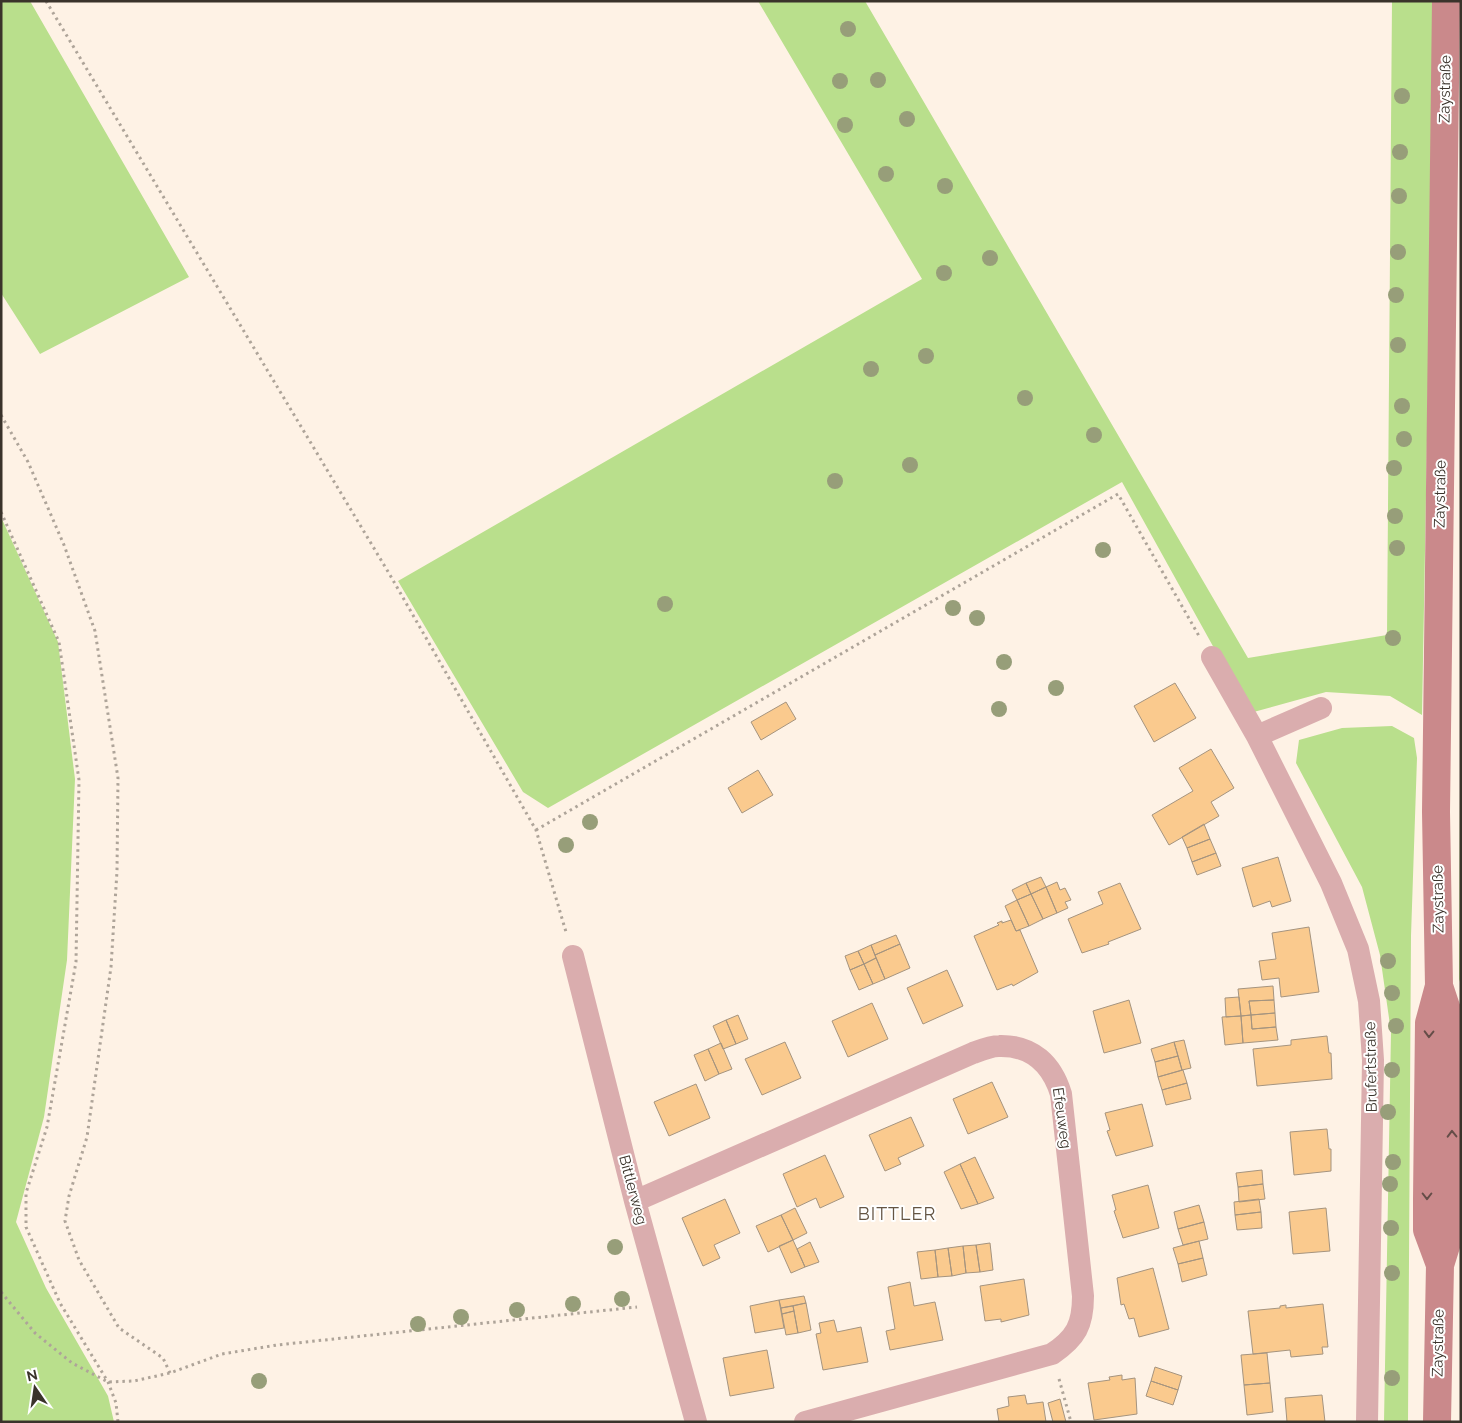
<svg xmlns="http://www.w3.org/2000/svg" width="1462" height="1423" viewBox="0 0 1462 1423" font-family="Raleway,sans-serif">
<rect width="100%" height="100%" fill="#fef2e5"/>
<path fill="#b9df8c" d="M1,1H30L189,277L40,354L1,293Z
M758,1H865L1248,658L1387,635L1392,1H1435L1422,715L1390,696L1326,692L1250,713L1122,482L548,808L523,792L398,581L922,279Z
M1,517L58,642L75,779L67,960L44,1117L16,1222L46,1288L108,1396L114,1422H1Z
M1461,603V985L1459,979Z
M1392,726L1414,738L1417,758L1411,936L1408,1422H1384L1391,1032L1380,955L1362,887L1296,763L1299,740L1342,728Z"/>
<path fill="#faca8e" stroke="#a5947f" d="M1175,683L1196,718L1154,742L1134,706Z
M786,702L796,719L761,740L751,722Z
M1211,749L1234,788L1211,802L1219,816L1169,845L1152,815L1193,791L1179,768Z
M758,770L773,795L742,813L728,788Z
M1204,824L1210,839L1187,848L1182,837Z
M1210,839L1216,853L1192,862L1187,848Z
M1216,853L1221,866L1197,875L1192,862Z
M1278,857L1291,901L1272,907L1270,901L1253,907L1242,868Z
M1041,877L1046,887L1031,894L1026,883Z
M1057,882L1060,890L1065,888L1071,900L1065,902L1068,908L1057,913L1046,887Z
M1026,883L1031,894L1017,900L1012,890Z
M1120,883L1141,929L1108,942L1109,944L1082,953L1068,919L1103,904L1098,892Z
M1046,887L1057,913L1043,919L1031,894Z
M1031,894L1043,919L1029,926L1017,900Z
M1017,900L1029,926L1016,931L1005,906Z
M1011,920L1016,931L1020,930L1038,972L1013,986L1012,984L997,990L974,936L999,925L997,923L1002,921V923Z
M1309,927L1319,992L1281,997L1279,978L1262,980L1259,961L1276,959L1272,933Z
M896,935L900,944L875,955L871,945Z
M900,944L910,968L885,979L875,955Z
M871,945L876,958L864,964L858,951Z
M858,951L864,964L850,970L845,956Z
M876,958L885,979L873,984L864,964Z
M864,964L873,984L859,990L850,970Z
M947,970L963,1006L923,1024L907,988Z
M1273,986L1274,1000L1249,1001L1251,1015L1241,1016L1238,989Z
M1239,997L1241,1016L1226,1017L1225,998Z
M1129,1000L1141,1043L1104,1053L1093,1011Z
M1274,1000L1275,1013L1251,1015L1249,1001Z
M872,1003L888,1039L848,1057L832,1021Z
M1275,1013L1276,1027L1252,1029L1251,1015Z
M738,1015L748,1039L736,1044L726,1020Z
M1251,1015L1252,1029L1276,1027L1278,1040L1243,1043L1241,1016Z
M1241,1016L1243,1043L1225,1045L1222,1017Z
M726,1020L736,1044L723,1049L713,1026Z
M1327,1036L1329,1053H1331L1332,1079L1257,1086L1253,1049L1291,1045V1040Z
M1184,1040L1191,1068L1182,1070L1174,1042Z
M785,1042L801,1078L762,1095L745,1059Z
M1174,1042L1178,1056L1155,1062L1151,1049Z
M721,1043L732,1069L719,1074L708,1049Z
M708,1049L719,1074L705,1081L694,1055Z
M1178,1056L1182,1070L1158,1077L1155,1062Z
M1183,1070L1187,1083L1162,1090L1158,1077Z
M992,1082L1008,1117L968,1134L953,1099Z
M1187,1083L1191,1099L1166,1105L1162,1090Z
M696,1084L710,1118L669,1136L654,1102Z
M1142,1104L1153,1146L1116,1156L1107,1131L1110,1130L1105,1113Z
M911,1117L924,1146L898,1158L901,1164L885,1171L869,1135Z
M1327,1129L1329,1149H1331V1171L1294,1175L1290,1132Z
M825,1155L844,1197L820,1208L816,1198L797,1207L783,1174Z
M975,1157L994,1198L978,1204L960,1164Z
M960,1164L978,1204L961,1209L944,1172Z
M1262,1170L1263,1184L1238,1187L1236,1173Z
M1263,1184L1265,1199L1239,1202L1238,1187Z
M1148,1185L1159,1228L1123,1238L1114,1211L1116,1210L1112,1195Z
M725,1199L740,1233L714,1245L720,1258L703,1266L682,1218Z
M1259,1199L1261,1212L1235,1215L1234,1202Z
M1199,1205L1204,1222L1178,1229L1174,1212Z
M795,1208L807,1233L793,1240L781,1215Z
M1326,1208L1330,1251L1293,1254L1289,1212Z
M1261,1212L1262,1228L1237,1230L1235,1215Z
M781,1215L793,1240L768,1252L756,1226Z
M1204,1222L1208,1239L1183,1245L1178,1229Z
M793,1240L805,1267L791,1273L779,1246Z
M1199,1241L1203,1258L1178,1264L1173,1248Z
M810,1242L819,1262L805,1267L797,1249Z
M990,1243L993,1270L980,1272L976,1245Z
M976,1245L980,1272L966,1273L963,1246Z
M963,1246L966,1273L952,1276L948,1248Z
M948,1248L952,1276L938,1277L935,1250Z
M935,1250L938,1277L921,1279L917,1252Z
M1203,1258L1207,1275L1182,1282L1178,1264Z
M1153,1268L1169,1329L1139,1337L1134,1318L1129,1319L1124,1304L1121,1305L1117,1278Z
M1024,1279L1029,1315L1001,1322V1319L985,1321L980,1286Z
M910,1282L914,1306L935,1302L943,1340L890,1350L886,1331L895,1329L888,1287Z
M804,1296L806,1303L781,1308L779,1300Z
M779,1300L784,1328L755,1333L750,1306Z
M806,1303L811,1330L798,1333L793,1306Z
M1323,1304L1328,1347H1322L1323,1354L1291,1357L1290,1350L1253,1354L1248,1311L1280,1308V1306L1286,1305V1308Z
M793,1306L794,1311L782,1314L781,1308Z
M794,1311L798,1333L786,1335L782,1314Z
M834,1320L837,1332L861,1327L868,1362L823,1370L816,1334L821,1333L819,1323Z
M767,1350L774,1388L730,1396L723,1358Z
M1267,1353L1270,1383L1244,1385L1241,1355Z
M1155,1367L1182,1376L1178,1390L1151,1381Z
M1122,1375V1380L1135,1378L1137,1414L1094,1420L1088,1383L1110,1380L1109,1377Z
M1151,1381L1178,1390L1173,1405L1146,1396Z
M1270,1383L1273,1412L1247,1415L1244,1385Z
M1025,1395L1027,1404L1043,1402L1046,1422H999L997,1409L1009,1406L1008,1397Z
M1322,1395L1325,1422H1287L1285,1398Z
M1060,1399L1066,1422H1053L1048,1403Z"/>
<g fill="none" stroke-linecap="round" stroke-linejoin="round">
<path stroke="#aea499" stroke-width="3" stroke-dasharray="2.5 4" stroke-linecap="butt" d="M46,1L390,575L536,830L566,932
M1,415L28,462L64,545L95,631L118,778L117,871L111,967L87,1137L69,1196L65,1221L79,1260L119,1328L163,1358L170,1373
M1,512L59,642L79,780L76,962L47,1127L26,1193V1227L60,1303L108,1382L116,1403L118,1422
M536,830L1118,494L1199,636
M1,1292L35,1333L72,1363L108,1382L134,1381L170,1373L222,1354L277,1345L637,1307
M1059,1379L1071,1422"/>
<path stroke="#daadae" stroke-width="22" d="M1212,657L1257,736L1331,883L1358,949L1369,1001L1373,1060L1367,1422
M1257,736L1321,708
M573,956L635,1201L696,1422
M635,1201L973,1053C981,1050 991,1046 999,1046C1033,1045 1052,1065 1061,1094L1083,1296C1083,1325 1076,1338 1052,1354L805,1422"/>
<path stroke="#ca898b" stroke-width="28" d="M1440,1265L1427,1230V1199L1429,1023L1439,986L1436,812L1446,1
M1437,1422L1440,1265L1450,1233L1453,1200L1450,1019L1439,986"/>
</g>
<g fill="#979e79">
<circle cx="848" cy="29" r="8"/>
<circle cx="878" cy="80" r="8"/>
<circle cx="840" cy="81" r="8"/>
<circle cx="1402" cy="96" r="8"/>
<circle cx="907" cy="119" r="8"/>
<circle cx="845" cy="125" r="8"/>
<circle cx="1400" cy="152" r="8"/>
<circle cx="886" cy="174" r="8"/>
<circle cx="945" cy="186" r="8"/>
<circle cx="1399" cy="196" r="8"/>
<circle cx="1398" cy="252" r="8"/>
<circle cx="990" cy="258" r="8"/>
<circle cx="944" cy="273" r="8"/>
<circle cx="1396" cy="295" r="8"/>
<circle cx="1398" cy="345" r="8"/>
<circle cx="926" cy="356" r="8"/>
<circle cx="871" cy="369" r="8"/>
<circle cx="1025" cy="398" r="8"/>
<circle cx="1402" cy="406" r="8"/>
<circle cx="1094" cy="435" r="8"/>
<circle cx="1404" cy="439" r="8"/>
<circle cx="910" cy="465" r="8"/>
<circle cx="1394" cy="468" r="8"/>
<circle cx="835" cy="481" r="8"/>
<circle cx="1395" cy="516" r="8"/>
<circle cx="1397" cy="548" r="8"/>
<circle cx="1103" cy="550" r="8"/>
<circle cx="665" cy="604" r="8"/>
<circle cx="953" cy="608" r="8"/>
<circle cx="977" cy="618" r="8"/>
<circle cx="1393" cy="638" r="8"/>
<circle cx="1004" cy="662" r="8"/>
<circle cx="1056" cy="688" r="8"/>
<circle cx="999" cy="709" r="8"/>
<circle cx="590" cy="822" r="8"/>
<circle cx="566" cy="845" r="8"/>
<circle cx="1388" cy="961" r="8"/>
<circle cx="1392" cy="993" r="8"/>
<circle cx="1396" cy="1026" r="8"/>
<circle cx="1392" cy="1070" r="8"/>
<circle cx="1388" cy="1112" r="8"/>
<circle cx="1393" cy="1162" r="8"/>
<circle cx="1390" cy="1184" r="8"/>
<circle cx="1391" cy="1228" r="8"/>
<circle cx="615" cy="1247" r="8"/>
<circle cx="1392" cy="1273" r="8"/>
<circle cx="622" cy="1299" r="8"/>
<circle cx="573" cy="1304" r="8"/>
<circle cx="517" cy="1310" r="8"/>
<circle cx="461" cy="1317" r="8"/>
<circle cx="418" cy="1324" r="8"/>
<circle cx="1392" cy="1378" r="8"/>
<circle cx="259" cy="1381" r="8"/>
</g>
<defs><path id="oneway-chevron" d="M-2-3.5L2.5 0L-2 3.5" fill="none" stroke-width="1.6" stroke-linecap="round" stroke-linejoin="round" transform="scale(1.25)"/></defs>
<g stroke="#654d48">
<use href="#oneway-chevron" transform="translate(1429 1034) rotate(91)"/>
<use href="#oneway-chevron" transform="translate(1452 1134) rotate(-91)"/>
<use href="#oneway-chevron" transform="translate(1427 1196) rotate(90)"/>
</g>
<g text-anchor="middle" stroke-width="4" stroke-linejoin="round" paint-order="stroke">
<g font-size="15" fill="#3a332b" stroke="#fff">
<text transform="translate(1445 89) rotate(-89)" y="5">Zaystraße</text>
<text transform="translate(1440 494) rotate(-89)" y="5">Zaystraße</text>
<text transform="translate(1438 899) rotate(-91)" y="5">Zaystraße</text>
<text transform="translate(1371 1067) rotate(-91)" y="5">Brufertstraße</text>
<text transform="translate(1062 1118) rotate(82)" y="5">Efeuweg</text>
<text transform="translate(633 1190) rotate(75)" y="5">Bittlerweg</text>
<text transform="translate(1438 1343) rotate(-89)" y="5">Zaystraße</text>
</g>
<g font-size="18" letter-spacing="1" fill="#645442" stroke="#fff">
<text x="897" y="1220">BITTLER</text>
</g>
</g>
<rect width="1462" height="1423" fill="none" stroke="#3a332b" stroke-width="5"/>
<g transform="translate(35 1388) rotate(347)" stroke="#ffffff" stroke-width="4" paint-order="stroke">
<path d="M0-4L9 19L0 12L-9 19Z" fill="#3a332b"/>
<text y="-8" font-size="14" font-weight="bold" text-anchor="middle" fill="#3a332b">N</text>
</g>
</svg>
